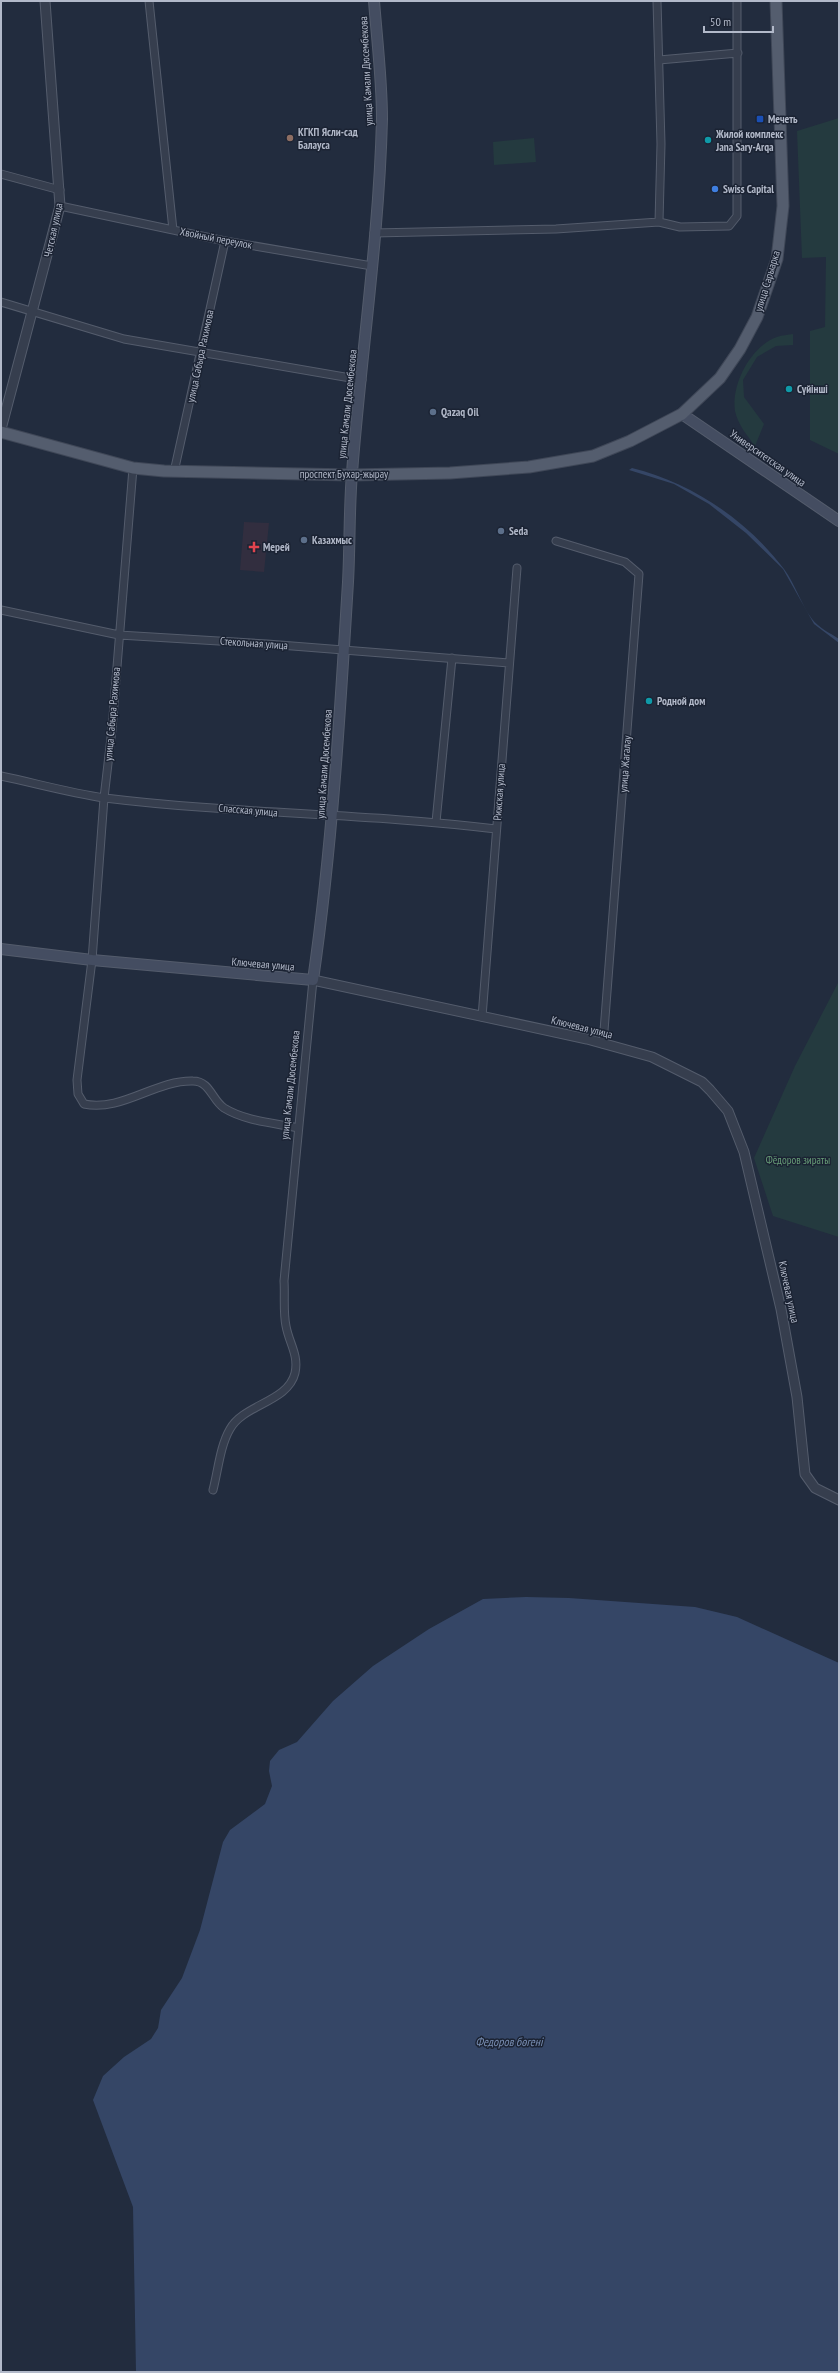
<svg xmlns="http://www.w3.org/2000/svg" width="840" height="2373" viewBox="0 0 840 2373" font-family="'PT Sans Narrow',sans-serif">
<rect width="100%" height="100%" fill="#222c3e"/>
<path fill="#322e3f" d="M244,522L269,523L264,572L240,570Z"/>
<path fill="#243a3f" d="M839,118V454L810,440V331L825,327L826,257L802,258L797,131Z
M534,138L536,162L494,165L493,142Z
M793,334V345L776,346L757,357L743,380L744,397L764,424L755,446C747,435 738,425 735,411C731,384 751,346 777,337C782,335 788,335 793,334Z
M839,981V1237L773,1216L754,1158L795,1066Z"/>
<path fill="#354666" d="M632,468C692,483 747,520 784,569C795,584 801,604 812,619C819,628 830,633 839,639V643L814,624L783,569L746,533L709,504L674,484L629,470Z
M526,1597L569,1598L695,1607L737,1617L839,1663V2372H136L133,2207L93,2100L103,2076L124,2057L151,2039L158,2028L161,2010L182,1978L200,1930L223,1842L230,1830L265,1804L272,1786L269,1771L270,1761L279,1750L297,1742L333,1701L373,1666L429,1629L483,1599Z"/>
<g fill="none" stroke-linecap="round" stroke-linejoin="round">
<defs>
<path id="minor" d="M149,1L173,230
M659,60L738,53
M1,174L60,190
M60,206L225,241L372,266
M659,222L680,227L729,226L737,216V1
M374,233L556,229L659,222L661,144L657,1
M1,302L124,339L362,380
M133,468L112,729L104,798L92,960L77,1080L78,1094L84,1104C122,1112 155,1080 193,1081C210,1081 212,1100 224,1108C245,1121 274,1123 298,1128
M174,472L225,241
M556,541L625,562L639,574L603,1044
M1,610L119,635L267,644L509,663
M1,776C35,783 70,793 105,798C234,814 366,813 496,829
M436,822L452,658
M482,1017L517,568
M213,1490C218,1471 220,1446 230,1429C244,1404 288,1402 295,1373C299,1355 289,1343 286,1326C283,1312 285,1295 284,1281L313,980"/>
<path id="tertiary" d="M1,429L60,206L45,1
M313,980L587,1039L652,1057L702,1082L710,1090L728,1111L744,1152L781,1309L797,1397L805,1474L815,1488L839,1500"/>
<path id="secondary" d="M682,414L839,521
M1,949L92,960L313,980C332,848 340,715 348,582C350,546 349,509 352,473C361,355 379,238 382,119C382,80 377,40 374,1"/>
<path id="primary" d="M1,432L133,468L164,471L351,475L450,473L529,467L593,456L630,441L682,414L720,378L740,349L757,317L777,259L783,206L776,1"/>
</defs>
<use href="#minor" stroke="#545c6c" stroke-width="9"/>
<use href="#tertiary" stroke="#545c6c" stroke-width="11"/>
<use href="#secondary" stroke="#545c6c" stroke-width="12"/>
<use href="#primary" stroke="#3f4757" stroke-width="13"/>
<use href="#minor" stroke="#363e4e" stroke-width="7"/>
<use href="#tertiary" stroke="#363e4e" stroke-width="9"/>
<use href="#secondary" stroke="#444d61" stroke-width="10"/>
<use href="#primary" stroke="#545d6e" stroke-width="11"/>
</g>
<rect fill="#1a4fb4" stroke="#1b2333" stroke-width="1.5" x="756" y="115" width="8" height="8" rx="2"/>
<circle fill="#8d6e63" stroke="#1b2333" stroke-width="1.5" cx="290" cy="138" r="4"/>
<g fill="#0f9aa8" stroke="#1b2333" stroke-width="1.5">
<circle cx="708" cy="140" r="4"/>
<circle cx="789" cy="389" r="4"/>
<circle cx="649" cy="701" r="4"/>
</g>
<circle fill="#3f7fe0" stroke="#1b2333" stroke-width="1.5" cx="715" cy="189" r="4"/>
<g fill="#5c6f8a" stroke="#1b2333" stroke-width="1.5">
<circle cx="433" cy="412" r="4"/>
<circle cx="501" cy="531" r="4"/>
<circle cx="304" cy="540" r="4"/>
</g>
<path fill="#e0444e" stroke="#1b2333" stroke-width="1.5" d="M252 541h4v4h4v4h-4v4h-4v-4h-4v-4h4z"/>
<g text-anchor="middle" stroke-width="3" stroke-linejoin="round" paint-order="stroke">
<g font-size="11" fill="#b2b9c9" stroke="#1b2333">
<text transform="translate(366 71) rotate(-93)" y="4">улица Камали Дюсембекова</text>
<text transform="translate(53 230) rotate(-78)" y="4">Четская улица</text>
<text transform="translate(216 238) rotate(11)" y="4">Хвойный переулок</text>
<text transform="translate(767 281) rotate(-73)" y="4">улица Сарыарка</text>
<text transform="translate(200 356) rotate(-78)" y="4">улица Сабыра Рахимова</text>
<text transform="translate(347 404) rotate(-84)" y="4">улица Камали Дюсембекова</text>
<text transform="translate(768 458) rotate(35)" y="4">Университетская улица</text>
<text x="344" y="478">проспект Бухар-жырау</text>
<text transform="translate(254 643) rotate(4)" y="4">Стекольная улица</text>
<text transform="translate(112 714) rotate(-85)" y="4">улица Сабыра Рахимова</text>
<text transform="translate(324 764) rotate(-86)" y="4">улица Камали Дюсембекова</text>
<text transform="translate(625 764) rotate(-86)" y="4">улица Жагалау</text>
<text transform="translate(499 792) rotate(-86)" y="4">Рижская улица</text>
<text transform="translate(248 810) rotate(5)" y="4">Спасская улица</text>
<text transform="translate(263 964) rotate(5)" y="4">Ключевая улица</text>
<text transform="translate(582 1027) rotate(14)" y="4">Ключевая улица</text>
<text transform="translate(290 1085) rotate(-84)" y="4">улица Камали Дюсембекова</text>
<text transform="translate(789 1292) rotate(78)" y="4">Ключевая улица</text>
</g>
<g font-size="11" font-weight="bold" fill="#b2b9c9" stroke="#1b2333" text-anchor="start">
<text x="768" y="123">Мечеть</text>
<text x="298" y="136">КГКП Ясли-сад<tspan x="298" dy="13">Балауса</tspan></text>
<text x="716" y="138">Жилой комплекс<tspan x="716" dy="13">Jana Sary-Arqa</tspan></text>
<text x="723" y="193">Swiss Capital</text>
<text x="797" y="393">Сүйінші</text>
<text x="441" y="416">Qazaq Oil</text>
<text x="509" y="535">Seda</text>
<text x="312" y="544">Казахмыс</text>
<text x="263" y="551">Мерей</text>
<text x="657" y="705">Родной дом</text>
</g>
<g font-size="11" fill="#679c77" stroke="#1b2333">
<text x="798" y="1164">Фёдоров зираты</text>
</g>
<g font-size="12" font-style="italic" fill="#788db2" stroke="#1b2333">
<text x="509" y="2046">Федоров бөгені</text>
</g>
</g>
<rect width="840" height="2373" fill="none" stroke="#b2b9c9" stroke-width="4"/>
<path d="M704 26v6h69v-6" fill="none" stroke="#b2b9c9" stroke-width="2"/>
<text x="710" y="26" font-size="12" fill="#b2b9c9" stroke="#1b2333" stroke-width="3" paint-order="stroke">50 m</text>
</svg>
